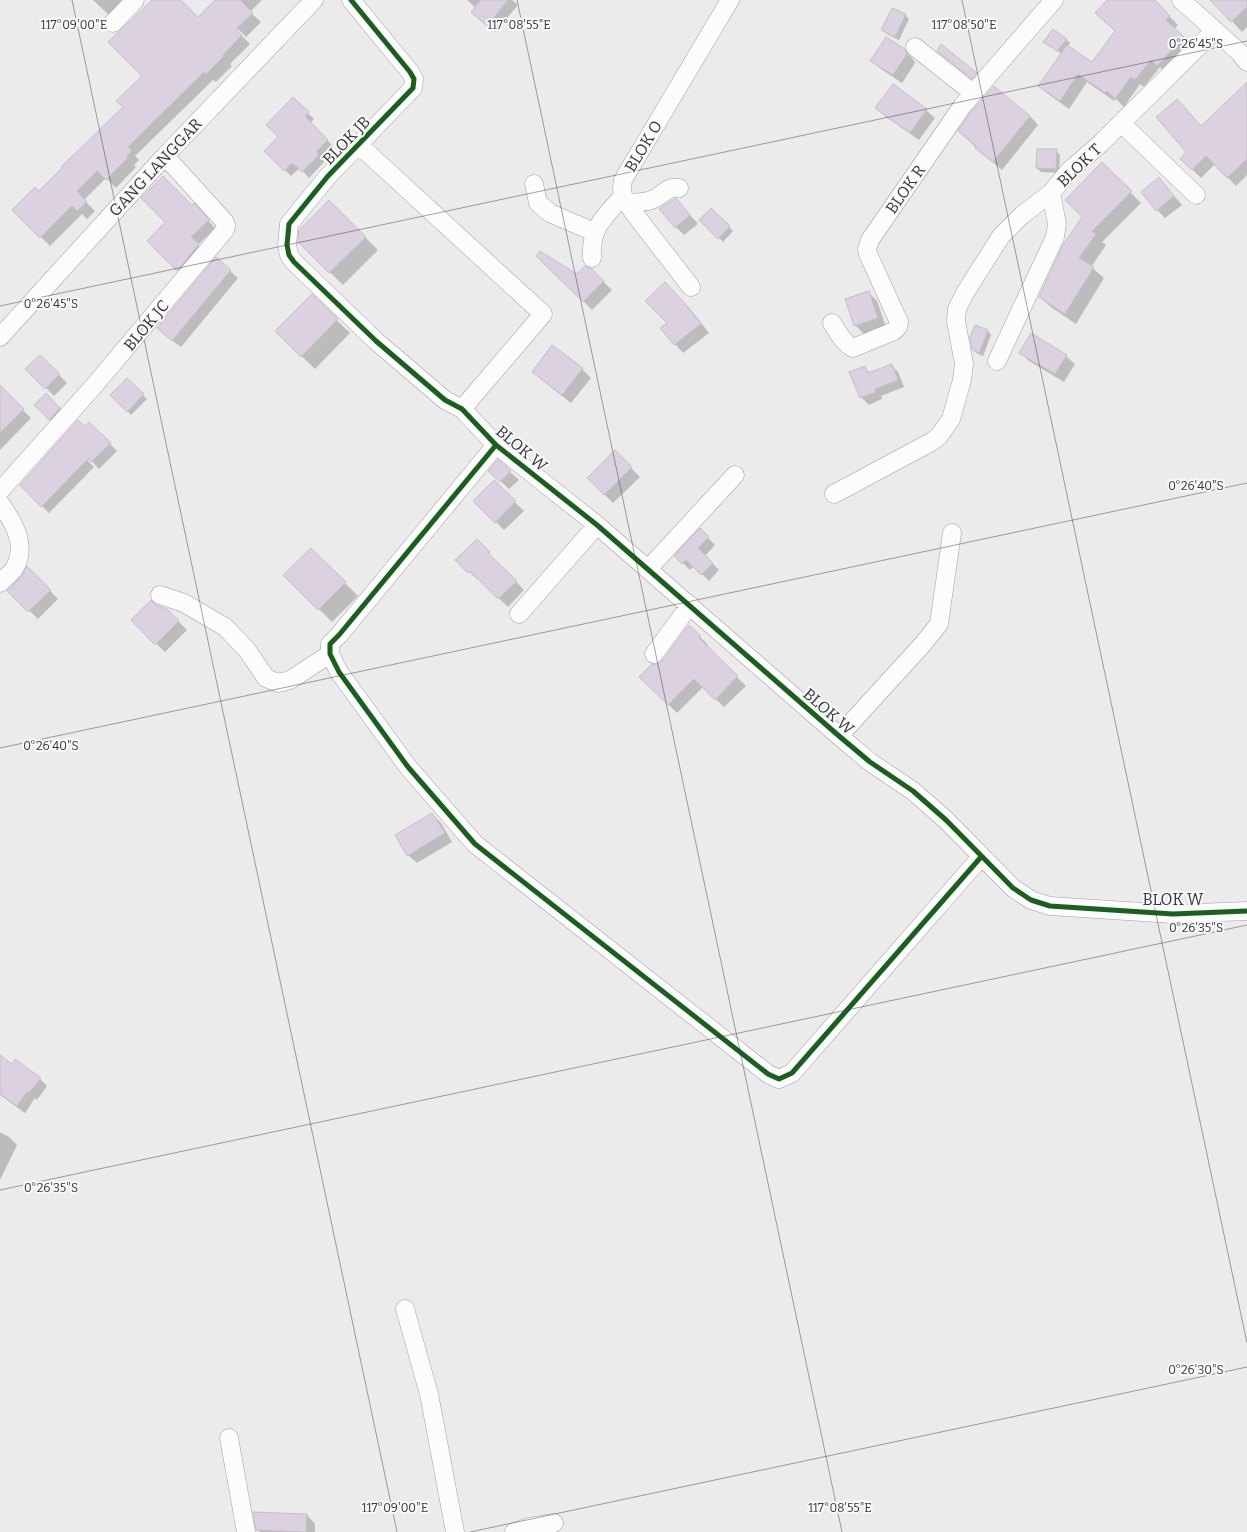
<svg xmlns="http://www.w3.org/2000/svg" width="1247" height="1532" viewBox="0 0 1247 1532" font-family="Bitter,serif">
<rect width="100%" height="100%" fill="#ebebec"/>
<path fill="#0003" d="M93,0H128L111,17Z
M154,0H179L198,19L217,0H262L250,12L261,22L246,37L233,24L231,25L250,44L230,64L232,66L216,82L213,80L135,156L139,160L134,165L136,167L116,188L106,178L84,200L95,211L87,219L82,214L50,246L14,210L39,193L124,107L143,76Z
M467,0H512L518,5L495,32L480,20L476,8Z
M1109,0H1149L1155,2L1178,25L1174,29L1192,47L1166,73L1160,67L1144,87L1140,84L1124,107L1116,99L1114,101L1087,82L1069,109L1048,94L1039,86L1062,54L1049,45L1066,39L1070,43L1067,47L1092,64L1117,32Z
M1213,0H1247V27L1242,32Z
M905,15L909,19L899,40L887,34L883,30Z
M904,50L913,59L915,63L902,83L881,69L872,61Z
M1247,89V175L1236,186L1215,164L1201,178L1190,167L1188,152L1201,127Z
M293,99L314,119L310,123L334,147L322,159L324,162L309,178L300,168L291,176L266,151L280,137Z
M877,107L926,110L935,118L919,140L885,116Z
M1030,116L1038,125L1002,170L985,156L959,131Z
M1056,151L1060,155L1059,173L1041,172L1037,168Z
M1102,164L1141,203L1102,242L1106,245L1091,267L1104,278L1076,324L1051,307L1040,297L1084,217Z
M1167,188L1182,205L1165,218L1157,210Z
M329,202L378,250L343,285L299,242Z
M192,206L201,212L215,228L198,245L206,252L185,277L148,241Z
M684,208L698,224L684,235L676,227Z
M711,209L733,231L723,242L701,220Z
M538,256L577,276L591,270L612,290L592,310Z
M216,259L238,278L181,347L166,336Z
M665,284L691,310L709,333L683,353L675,344L669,323Z
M869,293L877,301L886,327L864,334L855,325Z
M312,296L350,333L315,369L276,331Z
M976,326L988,331L991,335L983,356L978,354L973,350Z
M552,347L582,369L591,378L571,403L542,380L533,372Z
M1021,353L1066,356L1075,364L1064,382L1029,361Z
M40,356L67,383L54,396L27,369Z
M891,365L898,372L904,387L881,396L882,399L869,405L862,398L851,373L864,367L870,373Z
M127,380L147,399L131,415L112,395Z
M5,392L31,418L0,450V397Z
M46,395L63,412L54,423L35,405Z
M89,423L117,451L99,469L88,457L86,459L94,467L49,513L21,485Z
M615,452L640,477L613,503L588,478Z
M490,471L510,472L519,480L509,489Z
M494,482L524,511L504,530L475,501Z
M700,530L715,545L705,556L719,570L709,581L694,566L690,570L676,556Z
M477,541L524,590L508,607L479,579L478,580L457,560Z
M311,549L358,596L332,622L285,575Z
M27,568L58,599L38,619L9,591L23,577Z
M156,606L167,610L187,630L165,652L132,620Z
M689,626L708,645L707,647L746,686L724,707L703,687L677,713L641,677L663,662Z
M432,814L441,823L452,842L417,863L408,855Z
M0,1057L12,1065L40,1079L47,1086L37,1100L35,1098L25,1113L0,1095Z
M0,1132L9,1137L17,1145L0,1180Z
M307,1515L315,1524V1532H260L258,1530Z"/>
<path fill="#dbd1e0" stroke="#c2c2c3" d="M152,0H181L198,17L215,0H240L253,13L236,29L242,35L223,55L224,56L206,74L204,72L128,147L132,151L127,156L128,158L106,180L97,171L77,191L87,202L77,211L72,206L40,238L12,210L35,187L39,191L62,168L61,167L123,107L116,101L142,76L108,42Z
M481,0H508L487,26L471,12Z
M1107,0H1155L1170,16L1166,20L1184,37L1157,66L1151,60L1135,80L1131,77L1115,99L1107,91L1105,93L1078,74L1060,101L1038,86L1067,45L1092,62L1115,31L1095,13Z
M1210,0H1247V7L1231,22Z
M892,8L906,14L895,37L881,30Z
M1053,29L1067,39L1057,51L1043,42Z
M886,37L905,49L907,54L893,75L870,61Z
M941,44L977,73L972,79L937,51Z
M1247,82V159L1227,178L1206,156L1192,170L1180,159L1186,152L1156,117L1177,99L1201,126Z
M893,84L927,109L910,133L875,108Z
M994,86L1030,116L993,162L975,148L976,146L958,131L971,112Z
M293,97L309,112L305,116L328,140L316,152L319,155L302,172L292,163L284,171L264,151L278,137L266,125Z
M1037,149H1057L1056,169L1036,168Z
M1102,162L1132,191L1092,231L1096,234L1079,258L1094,267L1065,314L1039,297L1063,245L1082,217L1065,200Z
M163,176L192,205L194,203L209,220L191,237L199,244L177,271L147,241L165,222L141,198Z
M1159,177L1174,196L1156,211L1141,192Z
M676,198L690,215L675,228L659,209Z
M329,200L366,237L329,273L298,242L299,230Z
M711,208L730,226L718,239L699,220Z
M540,251L577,274L585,266L592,269L604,281L583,302L536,256Z
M216,257L231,270L172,341L157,328Z
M665,282L682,300L701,324L674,345L660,328L667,323L645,301Z
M869,291L878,318L854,326L845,299Z
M312,294L338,319L301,357L275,331Z
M975,325L988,330L979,353L972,350L970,337Z
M1031,333L1067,355L1055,374L1019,353Z
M552,345L583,368L562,395L532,372Z
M40,355L60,374L45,389L25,369Z
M892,364L898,380L875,389L876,392L860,398L849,372L865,366L868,373Z
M127,378L144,394L127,412L110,395Z
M0,385L24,409L0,433Z
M46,393L60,408L49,420L34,405Z
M78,420L85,426L89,422L111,443L91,462L88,459L41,507L20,485Z
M615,450L632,467L604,495L587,478Z
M498,460L511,471L500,482L488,471Z
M494,480L516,501L495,523L473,501Z
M700,528L709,537L698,548L713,563L701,575L686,560L682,564L674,556Z
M477,539L490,552L488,553L517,581L498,599L470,571L468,573L455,560Z
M311,548L346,582L318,610L283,575Z
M27,566L51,590L28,612L7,591L22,576Z
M151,600L156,605L167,609L179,621L155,645L131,620Z
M689,625L701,636L699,638L738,676L715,700L694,679L668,705L639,677L652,664H658L662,661Z
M432,813L445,833L407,856L395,835Z
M0,1055L12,1064L15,1059L41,1078L29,1093L27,1092L17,1106L0,1094Z
M253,1512L307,1514L306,1532L256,1530Z"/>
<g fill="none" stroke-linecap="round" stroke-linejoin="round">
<defs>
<path id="minor" d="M351,0L410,72L414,79L413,88L328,176L289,224L287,245L289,255L294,262L376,341L445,400L462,409L496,445L597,525L839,736L870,762L913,791L946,820L1013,888L1031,900L1050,906L1173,914L1247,911
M1181,0L1239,52L1247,62
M113,23L135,0
M915,47L973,93
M1121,123L1196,195
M359,145L543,314L462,409
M534,184L538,203L550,213L594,232
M627,203C635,202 644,203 651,200C662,197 667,185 679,188
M592,258C590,228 604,217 623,196
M691,287L633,212L623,196L622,188L623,180L730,0
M832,323C838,332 843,343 853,348L894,331L898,327L899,322L868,254L867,249L870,240L963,105L1054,0
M0,337L165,156L314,0
M997,361L1055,237L1057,224L1051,193L1069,171L1100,144L1215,30
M496,445L339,635L330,644V654L339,672L408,767L475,844L768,1074L779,1079L792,1073L981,857
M0,491L93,387L225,230L226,225L224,221L165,156
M834,494L933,441L939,436L951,419L962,380L964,364L956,321L957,309L965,293L1001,236L1022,215L1051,193
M0,503C14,523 28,545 14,569C10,574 4,579 0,583
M648,569L735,475
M160,595L184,603L225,627L247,650L266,678L278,683L290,680L330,654
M519,614L597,525
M654,654L690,605
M839,736L923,644L939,624L952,533
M405,1309L429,1394L455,1532
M229,1438L246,1532
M514,1532L529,1527L554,1523"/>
</defs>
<use href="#minor" stroke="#a0a0a1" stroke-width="19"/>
<use href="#minor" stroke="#fcfcfc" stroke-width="18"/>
<defs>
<path id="cycleway" d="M351,0L410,72L414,79L413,88L328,176L289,224L287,245L289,255L294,262L376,341L445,400L462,409L496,445L597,525L839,736L870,762L913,791L946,820L1013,888L1031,900L1050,906L1173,914L1247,911
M496,445L339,635L330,644V654L339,672L408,767L475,844L768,1074L779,1079L792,1073L981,857"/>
</defs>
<use href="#cycleway" stroke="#f7f8fa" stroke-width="8"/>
<use href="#cycleway" stroke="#1b5e20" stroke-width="5"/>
</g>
<path fill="none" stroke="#363637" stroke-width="1" stroke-opacity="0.45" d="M72,0L397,1532M517,0L842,1532M962,0L1247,1343M0,306L1247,41M0,748L1247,483M0,1190L1247,925M470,1532L1247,1367"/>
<g text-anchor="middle" stroke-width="4" stroke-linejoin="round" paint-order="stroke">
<g font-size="16" fill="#363637" stroke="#f7f8fa">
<text transform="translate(346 140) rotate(-46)" y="6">BLOK JB</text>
<text transform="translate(643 146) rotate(-59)" y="6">BLOK O</text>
<text transform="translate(1079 165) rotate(-44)" y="6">BLOK T</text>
<text transform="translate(155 167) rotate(-47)" y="6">GANG LANGGAR</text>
<text transform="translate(905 189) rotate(-55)" y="6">BLOK R</text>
<text transform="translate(146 325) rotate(-50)" y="6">BLOK JC</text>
<text transform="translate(522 448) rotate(40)" y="6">BLOK W</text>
<text transform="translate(829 711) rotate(41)" y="6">BLOK W</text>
<text x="1173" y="905">BLOK W</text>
</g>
</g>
<g font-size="12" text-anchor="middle" fill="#363637" stroke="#f7f8fa" stroke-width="4" stroke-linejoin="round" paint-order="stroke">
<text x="74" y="29">117°09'00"E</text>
<text x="519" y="29">117°08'55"E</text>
<text x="964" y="29">117°08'50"E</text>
<text x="1196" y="48">0°26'45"S</text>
<text x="51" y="308">0°26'45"S</text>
<text x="1196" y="490">0°26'40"S</text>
<text x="51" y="750">0°26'40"S</text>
<text x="1196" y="932">0°26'35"S</text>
<text x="51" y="1192">0°26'35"S</text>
<text x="1196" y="1374">0°26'30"S</text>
<text x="395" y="1512">117°09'00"E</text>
<text x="840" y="1512">117°08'55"E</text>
</g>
</svg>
